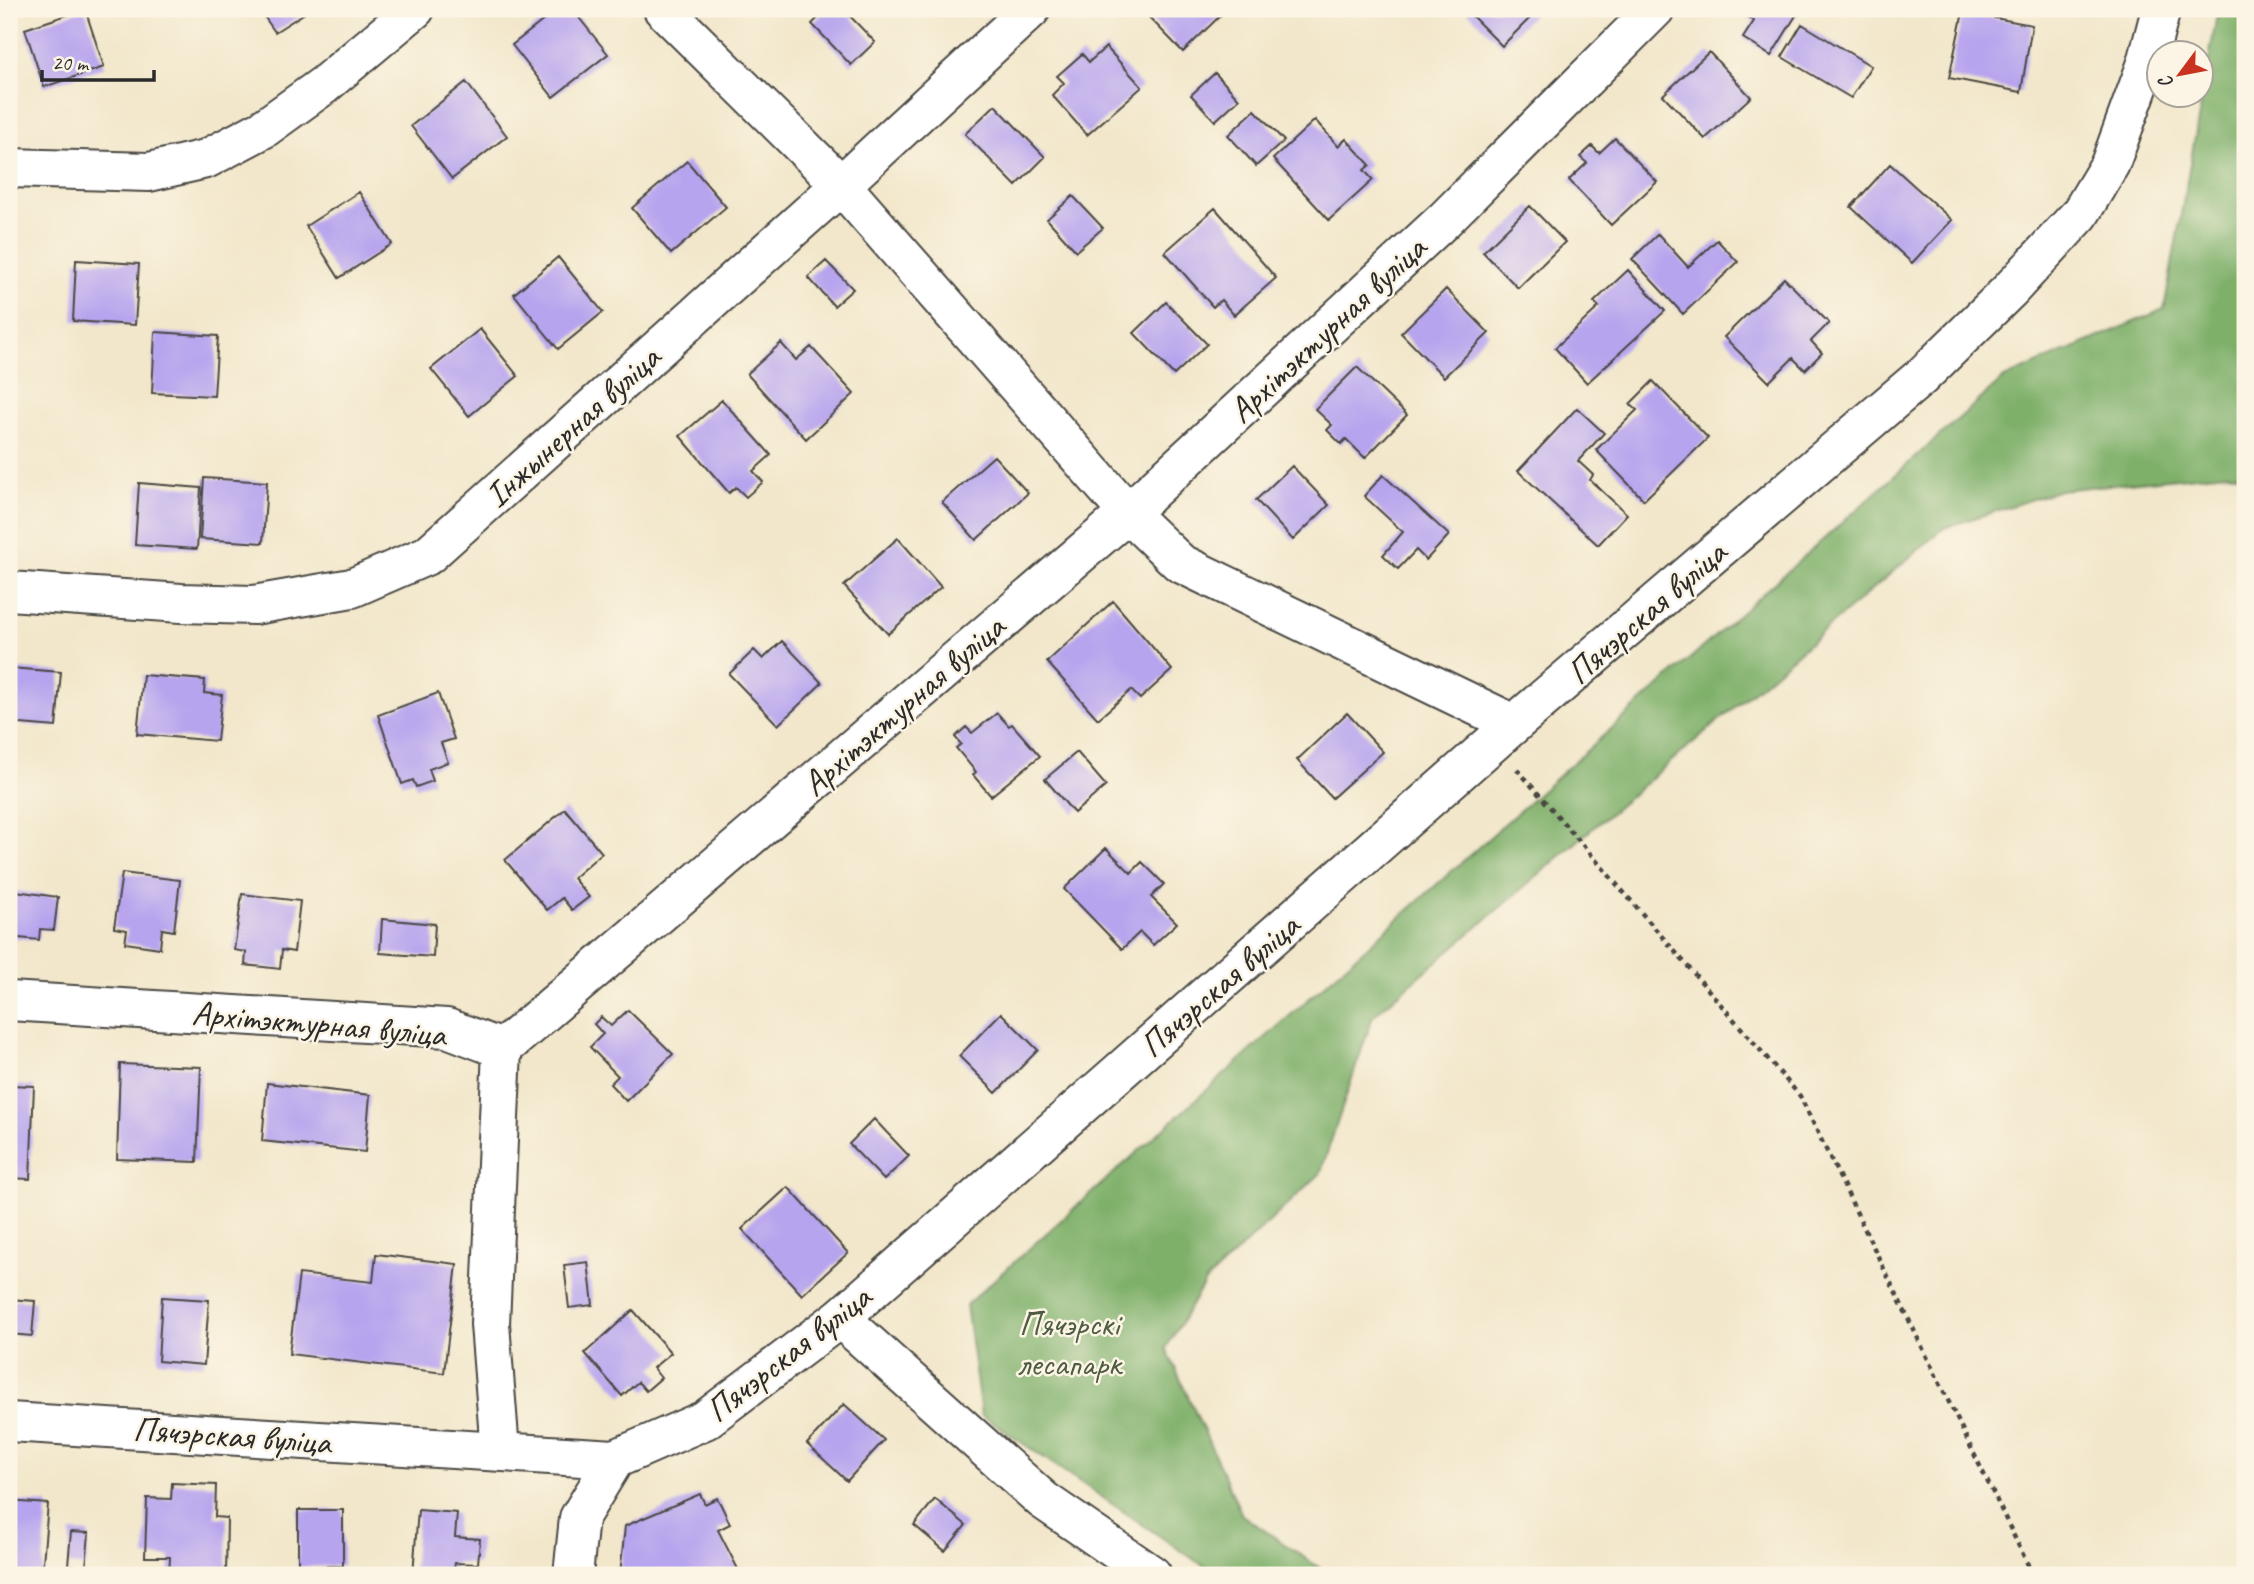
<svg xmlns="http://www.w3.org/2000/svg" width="2254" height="1584" viewBox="0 0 2254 1584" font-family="Caveat,sans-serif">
<rect width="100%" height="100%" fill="#fcf5e5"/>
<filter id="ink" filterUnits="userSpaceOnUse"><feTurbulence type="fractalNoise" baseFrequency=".0143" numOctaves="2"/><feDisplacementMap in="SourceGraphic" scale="14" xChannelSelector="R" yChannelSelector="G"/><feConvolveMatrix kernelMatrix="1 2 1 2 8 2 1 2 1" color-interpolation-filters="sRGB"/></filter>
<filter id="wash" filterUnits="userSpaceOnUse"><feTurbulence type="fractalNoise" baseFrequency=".00686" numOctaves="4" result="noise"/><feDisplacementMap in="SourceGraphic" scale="28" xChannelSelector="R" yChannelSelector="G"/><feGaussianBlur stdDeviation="1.57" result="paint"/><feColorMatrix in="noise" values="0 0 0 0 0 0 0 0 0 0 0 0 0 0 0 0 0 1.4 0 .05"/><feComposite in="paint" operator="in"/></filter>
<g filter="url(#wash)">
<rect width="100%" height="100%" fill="#f2e7cb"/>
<path fill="#7fb06b" stroke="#556e4b" stroke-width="2" d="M2218,9H2245V475L2226,473L2060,490L1944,528L1373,1016L1320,1174L1205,1282L1166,1348L1242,1515L1330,1575H1217L981,1415L966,1305L2004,378L2164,309Z"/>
<g id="blocks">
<path fill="#b7a4ee" d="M85,9L104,67L44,87L25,29Z
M259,9H311L275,32Z
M558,9H572L608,54L553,97L512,45Z
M827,9H843L875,42L851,65L812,24Z
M1141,9H1227L1183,52Z
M1465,9H1539L1502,46Z
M1736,9H1800L1771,56L1743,38L1754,21Z
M1963,12L2032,25L2021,92L1949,78Z
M1802,24L1871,66L1851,98L1782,57Z
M1106,47L1142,87L1087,135L1052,95L1064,83L1057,76L1082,54L1089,62Z
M1709,52L1751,97L1705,139L1663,95Z
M1215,73L1239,99L1215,121L1191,95Z
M466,82L507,136L452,179L411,126Z
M995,105L1045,157L1016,186L965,134Z
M1255,110L1284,141L1256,166L1228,135Z
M1315,120L1338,146L1346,139L1370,165L1364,170L1373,180L1329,220L1273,159Z
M1615,138L1657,182L1611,225L1569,180L1587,163L1580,157L1592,146L1599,153Z
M687,161L726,207L671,254L632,208Z
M1890,164L1952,220L1912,263L1851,207Z
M359,192L392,244L339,278L306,226Z
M1073,196L1103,228L1076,251L1047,219Z
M1530,206L1565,242L1518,288L1483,252Z
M1215,208L1276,278L1234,315L1221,300L1213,307L1165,252Z
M1658,234L1688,267L1717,240L1738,262L1683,314L1632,259Z
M558,257L603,312L558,349L514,294Z
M76,260L139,264L135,325L73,321Z
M826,261L853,289L834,306L808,277Z
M1628,270L1665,311L1587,383L1555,348L1599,307L1594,302Z
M1784,278L1829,323L1811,341L1822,353L1805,370L1793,358L1769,382L1724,337Z
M1446,289L1489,333L1444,377L1401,333Z
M1166,302L1207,344L1174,375L1134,333Z
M480,329L518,376L469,416L431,369Z
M155,332L218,336L214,396L152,393Z
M781,343L796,360L811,347L854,394L806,439L747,374Z
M1357,367L1407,415L1365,458L1346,439L1341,444L1327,430L1332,425L1315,409Z
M1653,381L1708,438L1644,500L1596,450L1637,410L1630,404Z
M722,400L771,455L753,471L763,482L746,497L736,487L729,493L680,436Z
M1577,408L1604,433L1578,461L1593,475L1590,480L1627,514L1598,545L1518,471Z
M994,456L1028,493L976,540L942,502Z
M1292,466L1329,505L1293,540L1256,500Z
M1383,475L1449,535L1426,560L1416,550L1398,569L1383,555L1403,532L1364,496Z
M204,478L267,482L263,543L200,539Z
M139,483L201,488L197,549L135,545Z
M898,538L941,587L888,634L844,586Z
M1113,601L1172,670L1140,699L1131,690L1098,719L1047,662Z
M782,641L822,683L778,725L729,674L754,650L763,659Z
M9,668L61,672L56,727L9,723Z
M143,675L205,680L204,693L222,695L217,741L137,734Z
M438,693L454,739L441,743L448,762L429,769L433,781L416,787L413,780L402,784L378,715Z
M997,713L1009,726L1012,724L1040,756L991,796L973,775L976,772L956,748L961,744L955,737L966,727L972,733Z
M1347,713L1383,752L1332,798L1297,760Z
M1077,752L1106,786L1074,813L1045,779Z
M565,809L602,853L573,878L589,897L572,910L562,898L547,910L505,860Z
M1106,848L1131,873L1142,862L1164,884L1151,897L1177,923L1153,945L1140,932L1122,949L1064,889Z
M122,873L180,880L174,931L162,929L160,948L125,943L127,930L114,928Z
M9,890L58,897L54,930L40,929L39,940L9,937Z
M242,894L300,901L294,952L282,950L280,969L245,965L246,952L234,950Z
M382,919L435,924L433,957L380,953Z
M628,1010L673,1054L626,1101L610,1084L618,1076L590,1047L603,1034L594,1024L601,1017L611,1026Z
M1001,1013L1038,1050L996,1093L959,1056Z
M120,1064L201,1067L197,1162L117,1159Z
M267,1083L370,1095L365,1152L262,1141Z
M9,1085L34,1086L30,1179L9,1178Z
M874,1119L909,1156L884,1180L849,1144Z
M788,1187L848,1253L802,1295L742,1229Z
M376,1254L457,1264L444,1373L289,1354L299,1274L373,1282Z
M588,1262L593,1305L569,1308L564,1265Z
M162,1297L209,1300L204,1365L158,1361Z
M9,1299L35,1301L32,1336L9,1334Z
M633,1310L671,1353L653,1368L661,1378L646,1391L638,1382L622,1396L585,1353Z
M844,1404L884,1440L847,1481L807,1444Z
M172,1483L216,1485L215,1517L227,1518L226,1575H169L170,1557H145L147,1498L171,1499Z
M700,1494L705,1504L717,1498L721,1505L730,1524L718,1530L741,1575H620L625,1526Z
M935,1499L966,1525L945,1551L914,1525Z
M9,1501L48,1504L42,1575H9Z
M298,1510H343V1566L298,1567Z
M418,1510L457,1513L455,1537L480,1539L478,1564L455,1563L453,1575L413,1574Z
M71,1532L89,1533L86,1567L68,1565Z"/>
</g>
</g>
<g filter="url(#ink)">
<use href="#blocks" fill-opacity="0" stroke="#494743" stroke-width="2"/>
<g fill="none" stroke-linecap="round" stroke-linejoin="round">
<defs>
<path id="minor" d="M663,9L841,185L1128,513L1180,563L1514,724
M9,168L149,172L206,159L263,129L324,85L415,9
M9,591L181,603L254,605L352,588L428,555L841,185L1031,9
M9,1001L447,1028L502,1049L1128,513L1444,220L1655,9
M840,1318L1043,1500L1152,1575
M9,1422L615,1459
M500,1451L490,1324L502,1049"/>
<path id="tertiary" d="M573,1575L579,1518L615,1459L705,1420L840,1318L1514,724L1921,377L2009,291L2080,214L2110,164L2147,63L2161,9"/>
</defs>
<use href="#minor" stroke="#494743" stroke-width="42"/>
<use href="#tertiary" stroke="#494743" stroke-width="42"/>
<path stroke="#494743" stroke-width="4.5" stroke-dasharray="5 5" stroke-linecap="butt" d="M1517,769L1800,1096L2033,1575"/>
<use href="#minor" stroke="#fff" stroke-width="38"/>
<use href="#tertiary" stroke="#fff" stroke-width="38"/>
</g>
</g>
<g text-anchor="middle" stroke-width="5" stroke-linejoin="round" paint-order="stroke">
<g font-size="35" fill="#2b2b2b" stroke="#fcf5e5">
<text transform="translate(1327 329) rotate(-43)" y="12">Архітэктурная вуліца</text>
<text transform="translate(572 426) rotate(-42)" y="12">Інжынерная вуліца</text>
<text transform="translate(1646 612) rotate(-41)" y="12">Пячэрская вуліца</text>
<text transform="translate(903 705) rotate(-41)" y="12">Архітэктурная вуліца</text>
<text transform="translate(1219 985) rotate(-41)" y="12">Пячэрская вуліца</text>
<text transform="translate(319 1023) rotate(5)" y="12">Архітэктурная вуліца</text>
<text transform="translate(788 1353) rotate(-38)" y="12">Пячэрская вуліца</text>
<text transform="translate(232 1435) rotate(4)" y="12">Пячэрская вуліца</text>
</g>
<g font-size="35" fill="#4e5c43" stroke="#fcf5e5">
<text x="1069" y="1335">Пячэрскі<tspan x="1069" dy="40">лесапарк</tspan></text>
</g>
</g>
<rect width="2254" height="1584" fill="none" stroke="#fcf5e5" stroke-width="35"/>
<g transform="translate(2180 74) rotate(238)"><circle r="33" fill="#fcf5e5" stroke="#a8a49b" stroke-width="2"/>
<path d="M0-5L12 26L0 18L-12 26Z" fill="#c8321e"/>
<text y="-10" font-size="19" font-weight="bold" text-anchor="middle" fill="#2b2b2b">С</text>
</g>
<path d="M42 70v10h112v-10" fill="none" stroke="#2b2b2b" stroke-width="3.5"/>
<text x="52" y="70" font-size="21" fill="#2b2b2b" stroke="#fcf5e5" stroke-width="5" paint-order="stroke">20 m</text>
</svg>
